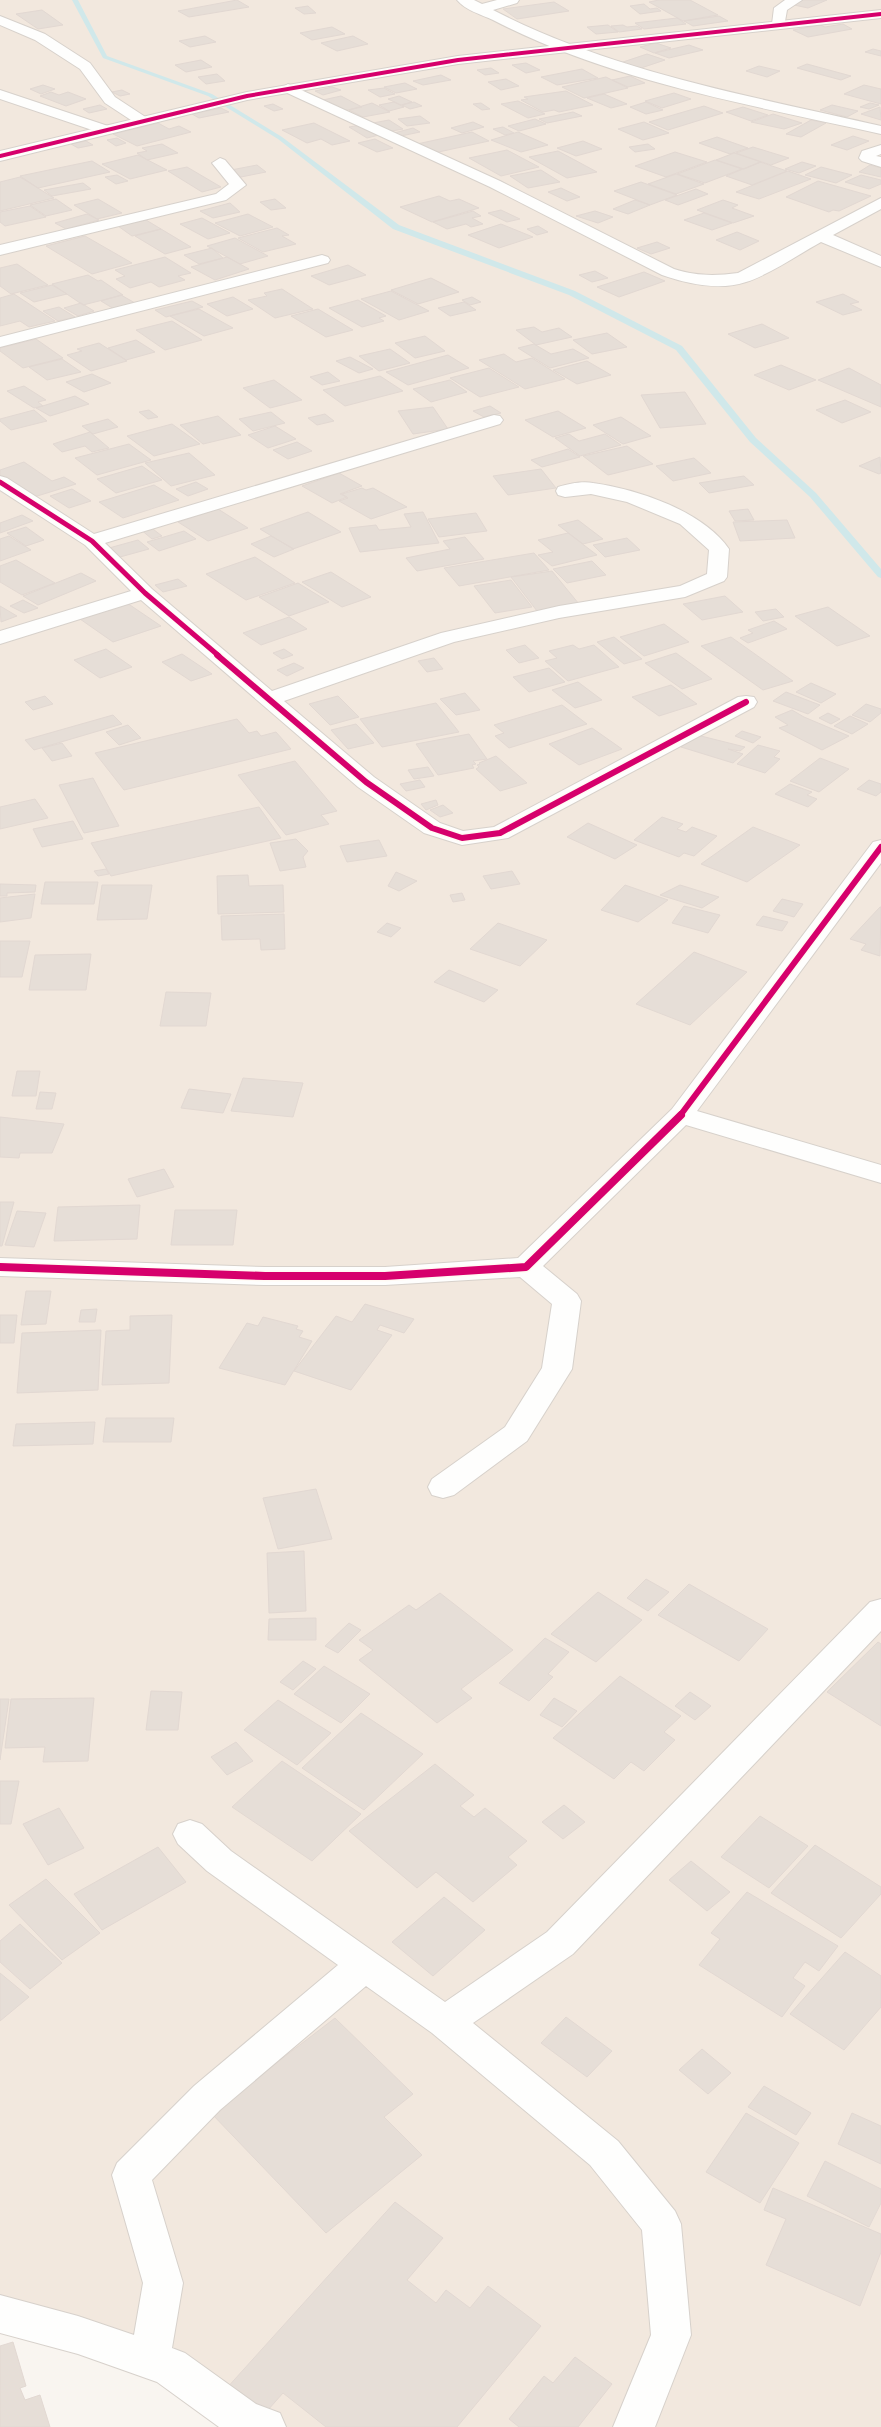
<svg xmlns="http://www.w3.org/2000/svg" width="881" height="2427" viewBox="0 0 881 2427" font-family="Ubuntu,sans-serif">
<rect width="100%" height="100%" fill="#f9f5f0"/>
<path fill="#f2e8de" d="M0,0H881V2427H243L176,2390L0,2311Z"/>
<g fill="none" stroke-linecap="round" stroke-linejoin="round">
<path fill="#d0e8ea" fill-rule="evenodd" d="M72,0H78L107,56L212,94L282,137L399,225L575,291L682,346L756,438L816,493L881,569V578L878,577L810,497L750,442L676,350L569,295L393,229L278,139L208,96L103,58Z"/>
</g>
<path fill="#e6ded7" stroke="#e2d8d2" d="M237,0L249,7L189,17L178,11Z
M659,0H690L718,15L683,21L649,2Z
M803,0H827L808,8L794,5Z
M554,2L569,11L517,19L503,9Z
M644,4L650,9L657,8L661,11L640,14L630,6Z
M308,6L316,13L304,14L295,8Z
M42,10L63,25L38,29L16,14Z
M719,16L728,21L693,26L684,21Z
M677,18L686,24L644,29L635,23Z
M843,24L852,29L808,37L793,30L820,25L825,27Z
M608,25L618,32L596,34L587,27Z
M623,25L627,27L637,26L642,29L619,32L611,26Z
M332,27L345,34L312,40L300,33Z
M205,36L216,42L190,47L179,41Z
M353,36L368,44L337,51L321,43Z
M656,43L671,48L654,53L640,47Z
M689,45L703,50L669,58L655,53Z
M873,49L881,51V56L865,52Z
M647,54L665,60L638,69L620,63Z
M201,60L212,67L186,72L175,65Z
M526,63L540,70L526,73L512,65Z
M807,64L851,76L841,80L797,68Z
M759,66L780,71L767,77L746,71Z
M491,68L499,73L485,75L477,70Z
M582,69L598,78L557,85L541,77Z
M217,74L225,81L206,84L198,77Z
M441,75L451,80L423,85L413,81Z
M630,76L645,83L628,87L612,80Z
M606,77L628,88L584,98L562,87Z
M506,79L519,86L501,90L488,82Z
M405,83L417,89L396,93L384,87Z
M43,85L55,89L41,94L30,89Z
M864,85L881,89V104L844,94Z
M332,87L341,90L323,95L315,91Z
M384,88L395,94L380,97L368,90Z
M122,90L130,94L120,96L112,92Z
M566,91L593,105L559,112L554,110L543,112L521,100L528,99L524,97Z
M51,92L59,95L68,92L86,99L66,106L40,96Z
M674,93L691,99L662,108L645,101Z
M604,94L627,104L611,108L587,98Z
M341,96L362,107L343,111L323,100Z
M399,96L412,102L401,105L388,99Z
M518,101L545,114L528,118L501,104Z
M394,102L404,107L389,111L379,105Z
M414,102L422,106L410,109L402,105Z
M646,102L663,110L646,114L630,107Z
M372,103L390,112L363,117L349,110Z
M481,103L490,109L482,110L473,104Z
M870,103L879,105L869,109L860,107Z
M273,104L283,109L274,111L264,106Z
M100,105L107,109L89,113L83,109Z
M832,105L858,111L847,117L820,110Z
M704,106L723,113L668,130L649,122Z
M743,107L768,115L751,121L726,112Z
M880,107L881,120L861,114Z
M221,108L229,112L199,118L192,114Z
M573,112L582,116L547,123L539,119Z
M773,114L802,123L784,129L751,122Z
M420,116L430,123L407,126L398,119Z
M535,119L546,124L519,131L508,126Z
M389,120L403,129L387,132L373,123Z
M811,120L826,123L801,137L786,134Z
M473,122L484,127L462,133L451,128Z
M644,122L669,133L643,140L618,129Z
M158,123L169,129L179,126L191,132L137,146L113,134Z
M314,123L350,141L332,145L321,139L307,143L282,130Z
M361,125L379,135L367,138L349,127Z
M503,127L514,133L505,135L493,129Z
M413,128L420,132L401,136L394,133Z
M472,132L489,141L434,153L417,144Z
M518,132L548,145L521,152L491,140Z
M853,136L869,141L847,150L831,145Z
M717,137L748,148L730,154L699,143Z
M117,138L126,143L116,146L107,140Z
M375,139L393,148L377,152L358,143Z
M86,141L93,145L78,148L71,144Z
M583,141L602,149L576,156L557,148Z
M162,144L178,153L147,160L137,153L147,151L142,148Z
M648,144L655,149L635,152L629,147Z
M753,147L789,158L771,165L736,153Z
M507,150L539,167L501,176L469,158Z
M558,151L597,172L567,178L529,157Z
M675,152L707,162L666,177L635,166Z
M734,153L761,162L744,169L716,160Z
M138,155L167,170L130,179L102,164Z
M715,160L742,169L705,183L677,174Z
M92,161L110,172L38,188L20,176Z
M760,162L787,171L752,185L726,176Z
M802,162L816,166L799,173L785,169Z
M257,165L266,172L241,177L231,170Z
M870,165L881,168V177L859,172Z
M187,167L221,187L202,192L168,171Z
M821,167L852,175L836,183L805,175Z
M541,170L560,182L528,188L510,176Z
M788,171L811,179L759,199L736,192Z
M676,174L704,184L676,194L648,184Z
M117,175L128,181L116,184L105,177Z
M861,175L881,180V184L869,189L845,182Z
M20,177L54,198L0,211V182Z
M818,181L871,196L839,211L833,210L829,212L786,197Z
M641,182L677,195L650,205L614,191Z
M83,183L91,189L52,196L44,190Z
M561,188L580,197L567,201L548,192Z
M696,189L708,194L678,205L665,200Z
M439,196L450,201L459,199L479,208L432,222L400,207Z
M56,199L72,210L46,216L30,205Z
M98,199L122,213L97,219L74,205Z
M275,199L286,208L271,210L260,202Z
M635,200L650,205L628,214L613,209Z
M723,200L738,205L732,208L754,216L733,223L697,210Z
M230,203L240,212L213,218L200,211Z
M30,206L46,217L5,226L0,222V212Z
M501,210L520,219L507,222L488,213Z
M473,211L481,216L472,218L483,224L471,227L466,224L447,229L433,222Z
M595,211L613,217L598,223L576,216Z
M704,213L732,223L712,230L684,220Z
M87,214L99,220L66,229L55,223Z
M248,214L273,227L240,236L215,223Z
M202,218L230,233L208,239L180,224Z
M146,220L161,229L132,236L118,226Z
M501,224L533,237L499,248L468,235Z
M538,226L548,232L537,235L527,229Z
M277,228L289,235L282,236L296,244L263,252L238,238Z
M161,229L191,247L165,254L135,236Z
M737,232L759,241L740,250L716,240Z
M85,236L132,263L92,274L46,246Z
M235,238L268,256L240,264L207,246Z
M657,242L670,248L651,254L637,248Z
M212,248L223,258L199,264L184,255Z
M165,257L191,273L178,276L185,280L159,287L151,282L130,288L116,279L125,276L115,270Z
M227,257L249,269L215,280L191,267Z
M17,264L48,285L11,294L0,286V268Z
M348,265L366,275L329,285L311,276Z
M595,271L608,278L592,282L579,275Z
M644,272L665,281L619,297L597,287Z
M88,275L98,281L101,280L123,295L83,305L52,284Z
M431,278L459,292L418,304L391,290Z
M52,285L67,294L34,302L20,293Z
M282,289L313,309L275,318L248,300L267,296L264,293Z
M391,291L429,311L399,320L361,299Z
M14,294L55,321L29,327L20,321L0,326V298Z
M843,294L859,302L850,304L862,310L843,315L816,302Z
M121,295L135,303L114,309L101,301Z
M233,297L253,309L227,316L207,304Z
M472,297L481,302L470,305L462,300Z
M358,300L386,316L379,318L384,321L362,327L329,308Z
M192,301L203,307L166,317L155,310Z
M464,302L476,310L450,316L438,308Z
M81,303L94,311L78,316L64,308Z
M59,307L75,317L58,321L43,311Z
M199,309L233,328L204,336L170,316Z
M318,309L353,330L326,337L291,316Z
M172,321L202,340L165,350L136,330Z
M762,324L789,338L755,348L728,334Z
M534,327L542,332L559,328L572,337L536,345L516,330Z
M607,333L627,347L592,354L573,340Z
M425,336L445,351L415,358L395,343Z
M36,339L63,358L23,368L0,351V348Z
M136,340L155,352L126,360L108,348Z
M99,343L127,361L91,371L67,355L82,351L77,349Z
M534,344L551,354L573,349L589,358L550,368L518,348Z
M390,349L410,363L379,371L359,356Z
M504,354L516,362L532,358L565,379L525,389L479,360Z
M448,355L469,368L408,385L386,372Z
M350,357L373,369L359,373L336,361Z
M62,359L81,372L47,380L29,367Z
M587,361L611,375L577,384L553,370Z
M781,365L816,380L789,390L754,375Z
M489,368L519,387L480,397L450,378Z
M849,368L881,385V407L818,380Z
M328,372L340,381L322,385L310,377Z
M92,374L111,383L84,392L66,382Z
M380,376L403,391L345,406L323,390Z
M274,380L302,400L270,408L243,388Z
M450,380L467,392L431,402L413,389Z
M24,386L46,400L38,402L43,406L34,408L7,391Z
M685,392L706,424L660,428L641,395Z
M75,396L89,404L50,416L36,408Z
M845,400L871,412L842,423L816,410Z
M490,406L501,413L484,417L473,411Z
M433,407L448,429L413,434L398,411Z
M34,410L47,421L11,430L0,421V419Z
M149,410L158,417L148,419L139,412Z
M558,411L586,428L553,437L525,420Z
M271,412L285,423L253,431L239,419Z
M325,414L334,421L317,425L308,418Z
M218,416L241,435L203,444L180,425Z
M621,417L651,436L623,444L593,425Z
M108,419L118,427L93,434L82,426Z
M172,424L200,444L154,456L127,436Z
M275,426L296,439L268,448L248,435Z
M90,432L109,448L92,452L85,446L62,452L53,444Z
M569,434L579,441L605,434L621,445L580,456L555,438Z
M297,442L312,451L288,459L273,450Z
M129,444L151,460L97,475L75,458Z
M627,446L653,464L608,475L583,456Z
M568,449L580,457L542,467L531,460Z
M189,453L215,475L171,486L145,463Z
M880,457L881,473L879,474L859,466Z
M694,458L711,473L673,481L656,466Z
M24,462L52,481L64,477L76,484L34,497L0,476V470Z
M142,466L162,480L116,493L97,479Z
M541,469L556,488L508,495L493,476Z
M339,473L362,486L340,494L347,497L332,503L302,486Z
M744,476L754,485L709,493L699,483Z
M196,482L208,489L188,496L176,489Z
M154,485L179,500L123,518L99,502Z
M362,488L366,490L373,488L407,507L371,519L339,501L348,498L342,494Z
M72,489L91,501L69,508L50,496Z
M218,509L248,528L208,541L178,522Z
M748,509L754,520L735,521L729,511Z
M308,512L341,532L293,549L260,529Z
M423,512L439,543L360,552L349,528L376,525L379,530L411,527L404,514Z
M476,513L487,531L439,537L428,519Z
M22,515L33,521L0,533V523Z
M578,520L603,539L583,544L558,525Z
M787,520L795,538L740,541L733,522Z
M149,526L162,536L152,539L140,529Z
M26,527L44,540L26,546L7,533Z
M184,531L196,539L159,551L147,542Z
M568,533L597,555L552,566L538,555L553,552L538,540Z
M9,536L31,550L0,561V539Z
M271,536L294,549L274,557L251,544Z
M465,537L484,559L417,571L406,558L450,549L443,541Z
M627,538L640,550L605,557L593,545Z
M138,540L149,549L120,557L109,548Z
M534,553L549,570L459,586L444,568Z
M255,557L295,583L246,600L206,574Z
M16,560L55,583L22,595L0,582V566Z
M592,561L606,575L567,583L553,569Z
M552,571L579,604L537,611L511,577Z
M331,572L371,597L342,607L302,582Z
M81,573L96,581L38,605L23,596Z
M178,579L187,586L163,592L155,585Z
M511,580L532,607L495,613L474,586Z
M298,583L329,602L289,616L259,597Z
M725,596L743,612L702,620L683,604Z
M23,600L38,608L24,613L10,606Z
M127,603L161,626L113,642L80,619Z
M0,606L17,616L1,622Z
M828,607L870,636L837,646L795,616Z
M776,609L784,617L763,621L755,612Z
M289,617L307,629L261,645L243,633Z
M774,621L787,629L748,643L740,638L753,633L748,630Z
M664,624L689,642L644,656L620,637Z
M614,637L642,659L624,664L597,642Z
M731,637L793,681L763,690L701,646Z
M525,645L539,658L519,663L506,650Z
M573,645L579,649L594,645L619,667L568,681L545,661L557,658L549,651Z
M106,649L132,667L100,678L74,660Z
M284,649L293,655L282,659L273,653Z
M676,653L712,679L682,689L645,663Z
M182,654L212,674L191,681L162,662Z
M434,658L443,669L427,672L418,661Z
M294,663L304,668L287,676L277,670Z
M549,668L565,682L529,692L513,677Z
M578,682L602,700L575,708L552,690Z
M811,683L836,694L821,703L796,692Z
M671,685L697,704L659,716L632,697Z
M786,692L820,705L808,714L773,701Z
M465,693L480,710L456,715L440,699Z
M45,696L53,704L33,710L25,702Z
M338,696L359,717L330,725L309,704Z
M436,703L459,732L382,747L360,719Z
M866,704L881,709V713L870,722L852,715Z
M562,705L587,724L509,748L495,736L504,733L494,725Z
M792,710L804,717L849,736L822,750L779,728L788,725L775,717Z
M828,713L840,719L831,724L819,718Z
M113,715L122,724L34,750L25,740Z
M850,716L868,724L852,734L834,726Z
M237,719L249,733L257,731L261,736L276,732L291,749L124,790L95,753Z
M356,724L374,743L348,749L331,730Z
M128,725L141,738L119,745L106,732Z
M592,728L622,749L579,765L549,744Z
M742,731L761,737L753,743L735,736Z
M469,734L487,759L473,761L476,764L472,765L474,768L438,775L416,744Z
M697,735L745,747L740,751L728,749L743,754L733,763L681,747Z
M62,743L72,756L52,761L42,748Z
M758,745L780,751L774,757L780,759L765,773L737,764Z
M496,756L527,783L500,791L476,769L479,767L477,765L480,764L479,763Z
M820,758L849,769L819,792L790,781Z
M295,761L337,811L321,815L329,824L286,835L238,775Z
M428,767L434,776L414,779L408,770Z
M93,778L119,826L84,833L59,785Z
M420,780L425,787L406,791L400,784Z
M869,780L881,784V792L876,796L857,789Z
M790,784L812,792L807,795L817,799L808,807L775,794Z
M35,799L48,818L0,829V807Z
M436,800L438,805L426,810L421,804Z
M443,805L453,813L440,817L430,810Z
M259,807L281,838L111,876L91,843Z
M662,817L683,824L677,829L686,832L692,827L717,836L694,856L684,853L679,857L634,840Z
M73,821L83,839L42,847L33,829Z
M588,823L637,845L615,859L567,837Z
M753,827L800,845L747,882L701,864Z
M296,839L308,851L303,857L306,867L280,871L270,843Z
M379,840L387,856L347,862L340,846Z
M106,869L109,874L98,876L94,871Z
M512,871L520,884L491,889L483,876Z
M396,872L417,881L399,891L388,886Z
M248,875L249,886L283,885L284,912L218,914L217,876Z
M45,882H98L94,904H41Z
M0,884L36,885L35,892L7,893V896H0Z
M102,885H152L147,919L97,920Z
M625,885L668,900L638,922L601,910Z
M680,885L719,897L702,908L660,895Z
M462,893L465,900L453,902L450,895Z
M35,894L31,918L0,922V898Z
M782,899L803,904L794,917L773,911Z
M684,906L720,915L708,933L672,923Z
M880,907H881L880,956L861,950L866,944L850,939Z
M284,914L285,949L261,950L260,939L222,940L221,916Z
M763,916L788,922L782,931L756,925Z
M387,923L401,928L391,937L377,932Z
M498,923L547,940L520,966L470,949Z
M0,941H30L22,977H0Z
M694,952L747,972L690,1025L636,1004Z
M91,954L86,990H29L35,955Z
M449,970L498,990L484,1002L434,982Z
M166,992L211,993L206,1026H160Z
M17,1071H40L36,1096H12Z
M243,1078L303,1083L293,1117L231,1111Z
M189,1089L231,1094L223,1113L181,1108Z
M40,1092L56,1093L52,1109H36Z
M0,1117L64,1124L52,1153H20L19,1158L0,1157Z
M164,1169L174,1187L137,1197L128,1179Z
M0,1202H14L2,1246H0Z
M140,1205L137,1239L54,1241L58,1207Z
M175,1210H237L233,1245H171Z
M17,1211L46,1213L34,1247L5,1245Z
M26,1291H51L46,1324L21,1325Z
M365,1304L414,1319L404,1333L380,1325L377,1330L392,1335L351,1390L294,1371L336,1316L352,1322Z
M97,1309L95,1322H79L81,1310Z
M0,1315H17L14,1343H0Z
M172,1315L169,1383L102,1385L106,1331L130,1330V1316Z
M263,1317L298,1326L296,1329L303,1331L299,1337L312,1341L285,1385L219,1368L247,1323L258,1326Z
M101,1330L98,1390L17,1393L22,1333Z
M106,1418H174L171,1442H103Z
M95,1422L93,1444L13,1446L16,1424Z
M316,1489L332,1539L278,1549L263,1498Z
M304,1551L306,1611L269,1613L267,1553Z
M646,1579L669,1592L648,1611L627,1598Z
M689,1584L768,1629L739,1661L658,1615Z
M598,1592L642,1620L596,1662L551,1634Z
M440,1593L513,1650L461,1689L472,1698L437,1723L359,1660L373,1650L359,1640L409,1605L416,1610Z
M316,1618V1640H268L269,1619Z
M349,1623L361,1630L338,1653L325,1646Z
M545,1638L569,1652L548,1674L553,1677L529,1701L499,1683Z
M878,1642L881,1644V1726L827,1692Z
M303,1661L316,1669L293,1690L280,1682Z
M324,1666L370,1694L341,1723L294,1694Z
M620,1676L681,1716L664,1732L675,1740L644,1771L631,1762L614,1779L553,1738Z
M151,1691L182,1692L178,1730H146Z
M690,1692L711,1706L695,1720L675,1706Z
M94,1698L88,1761L43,1762L45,1747L5,1748L11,1699Z
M554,1698L577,1711L562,1727L540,1715Z
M0,1699H9L0,1760Z
M278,1700L331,1733L297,1765L244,1730Z
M361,1713L423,1754L364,1810L302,1768Z
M236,1742L253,1761L227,1775L211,1757Z
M282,1761L361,1814L312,1861L232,1807Z
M435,1764L474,1795L460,1806L474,1817L485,1808L527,1841L508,1857L517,1865L473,1902L436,1872L417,1888L349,1831Z
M0,1781H19L11,1824H0Z
M564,1805L585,1822L563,1839L542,1822Z
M59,1808L84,1848L48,1865L23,1824Z
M760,1816L808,1846L769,1888L721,1857Z
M815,1845L881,1887V1894L841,1938L771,1893Z
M158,1847L186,1882L102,1930L74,1894Z
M691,1861L730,1892L707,1911L669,1880Z
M46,1879L100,1933L62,1960L9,1905Z
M747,1892L838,1946L819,1971L805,1962L793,1978L805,1986L782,2017L699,1965L720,1939L711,1933Z
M444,1897L485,1930L433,1976L392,1942Z
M20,1924L62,1963L30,1989L0,1962V1941Z
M845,1952L881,1976V2007L844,2050L790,2014Z
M0,1973L29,1997L0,2021Z
M566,2017L612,2051L587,2077L541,2043Z
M335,2018L413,2094L384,2117L422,2155L326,2233L211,2113Z
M702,2049L731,2073L708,2094L679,2070Z
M764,2086L811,2113L796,2135L748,2107Z
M746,2113L799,2143L760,2203L706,2172Z
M852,2113L881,2126V2164L838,2144Z
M825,2161L881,2189V2203L869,2227L807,2196Z
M773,2188L881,2234V2252L860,2306L766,2265L786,2219L764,2210Z
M395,2202L443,2238L407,2280L436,2303L446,2290L470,2308L488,2286L541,2326L457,2427H326L283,2393L260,2419L225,2390Z
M13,2342L26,2386L20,2388L25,2400L40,2395L50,2427H0V2346Z
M575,2357L612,2384L578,2427H519L509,2419L544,2376L553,2383Z"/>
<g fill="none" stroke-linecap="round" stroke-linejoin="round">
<defs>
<path id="minor" d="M457,0H474L482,4L497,0H519L517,3L493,10C613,72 750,96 881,126V134C752,105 611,82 493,20C482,15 465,10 457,0Z
M785,0H802L787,10L784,27H774L772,24L774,8Z
M0,16L45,34L90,63L115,97L147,118L149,121L147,124H137L105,103L80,69L35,40L0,25Z
M288,84L500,181L674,269C696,276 715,276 738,273L881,198V209L833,235L881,256V267L821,242C799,254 769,275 746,282C719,291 688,284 662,275L490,187L283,91L281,88Z
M0,90L111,127L113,130L106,134L101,133L0,99Z
M881,145V154L876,156L881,157V167L862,161L859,158L862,151Z
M220,158L225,160L246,185L226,200L0,255V245L216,194L229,184L212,163Z
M322,255L328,257L330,260L328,263L0,347V337Z
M494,415L500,416L503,420L500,424L105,543L152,589L272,691L441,633L559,606L680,586L707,574L709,550L680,524L627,502L591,494L565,497L558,495L556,491L558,487C568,484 582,481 593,483C637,489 703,511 729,549L727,577L724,581L685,597L559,618L454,642L284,701L374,777L440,823L463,831L494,827L738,697L746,696L754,697L757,702L754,707L508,838L462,845L424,833L358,787L141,600L0,644V631L131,591L85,545L0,490V476L7,478L94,534Z
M881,840V863L697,1111L881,1165V1183L686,1125L543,1266L577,1294L581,1301L572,1369L527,1441L454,1495L443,1498L432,1495L428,1487L432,1479L505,1427L542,1368L552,1304L520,1277L385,1285H265L0,1276V1258L265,1267H385L518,1258L672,1109L873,842Z
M881,1599V1631L573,1954L473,2023L618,2141L675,2211L681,2224L691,2335L655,2427H613L651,2335L642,2230L590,2165L432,2033L366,1986L220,2110L152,2180L183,2283L172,2348L185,2353L256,2404L280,2413L286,2427H219L157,2382L78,2354L0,2333V2295L78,2316L134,2335L143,2283L112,2175L117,2163L194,2086L338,1965L207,1871L178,1844L173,1834L178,1824L190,1820L202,1824L231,1851L445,2002L547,1932L870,1602Z"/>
<path id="tertiary" d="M881,10V18L458,64L247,100L0,161V151L247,92L458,56Z"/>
</defs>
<use href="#minor" stroke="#d7d1cb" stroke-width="2"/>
<use href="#tertiary" stroke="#d7d1cb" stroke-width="2"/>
<use href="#minor" fill="#fefefd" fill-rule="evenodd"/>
<use href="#tertiary" fill="#fefefd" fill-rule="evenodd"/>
<defs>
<path id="cycleway-far3" d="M0,156L247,96L458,60L881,14"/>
<path id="cycleway-far2" d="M0,482L92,541L145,593L219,656"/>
<path id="cycleway-far1" d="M217,655L366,782L432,828L462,838L500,833L746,702
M679,1117L881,847"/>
<path id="cycleway" d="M0,1267L265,1276H385L526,1267L681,1115"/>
</defs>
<use href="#cycleway-far3" stroke="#fffaf3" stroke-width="5.5"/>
<use href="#cycleway-far2" stroke="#fffaf3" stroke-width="7"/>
<use href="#cycleway-far1" stroke="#fffaf3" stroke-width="9"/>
<use href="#cycleway" stroke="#fffaf3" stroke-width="11"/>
<use href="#cycleway-far3" stroke="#d6006c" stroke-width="4"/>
<use href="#cycleway-far2" stroke="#d6006c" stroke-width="5"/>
<use href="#cycleway-far1" stroke="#d6006c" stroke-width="6"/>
<use href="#cycleway" stroke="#d6006c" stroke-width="8"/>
</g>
</svg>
